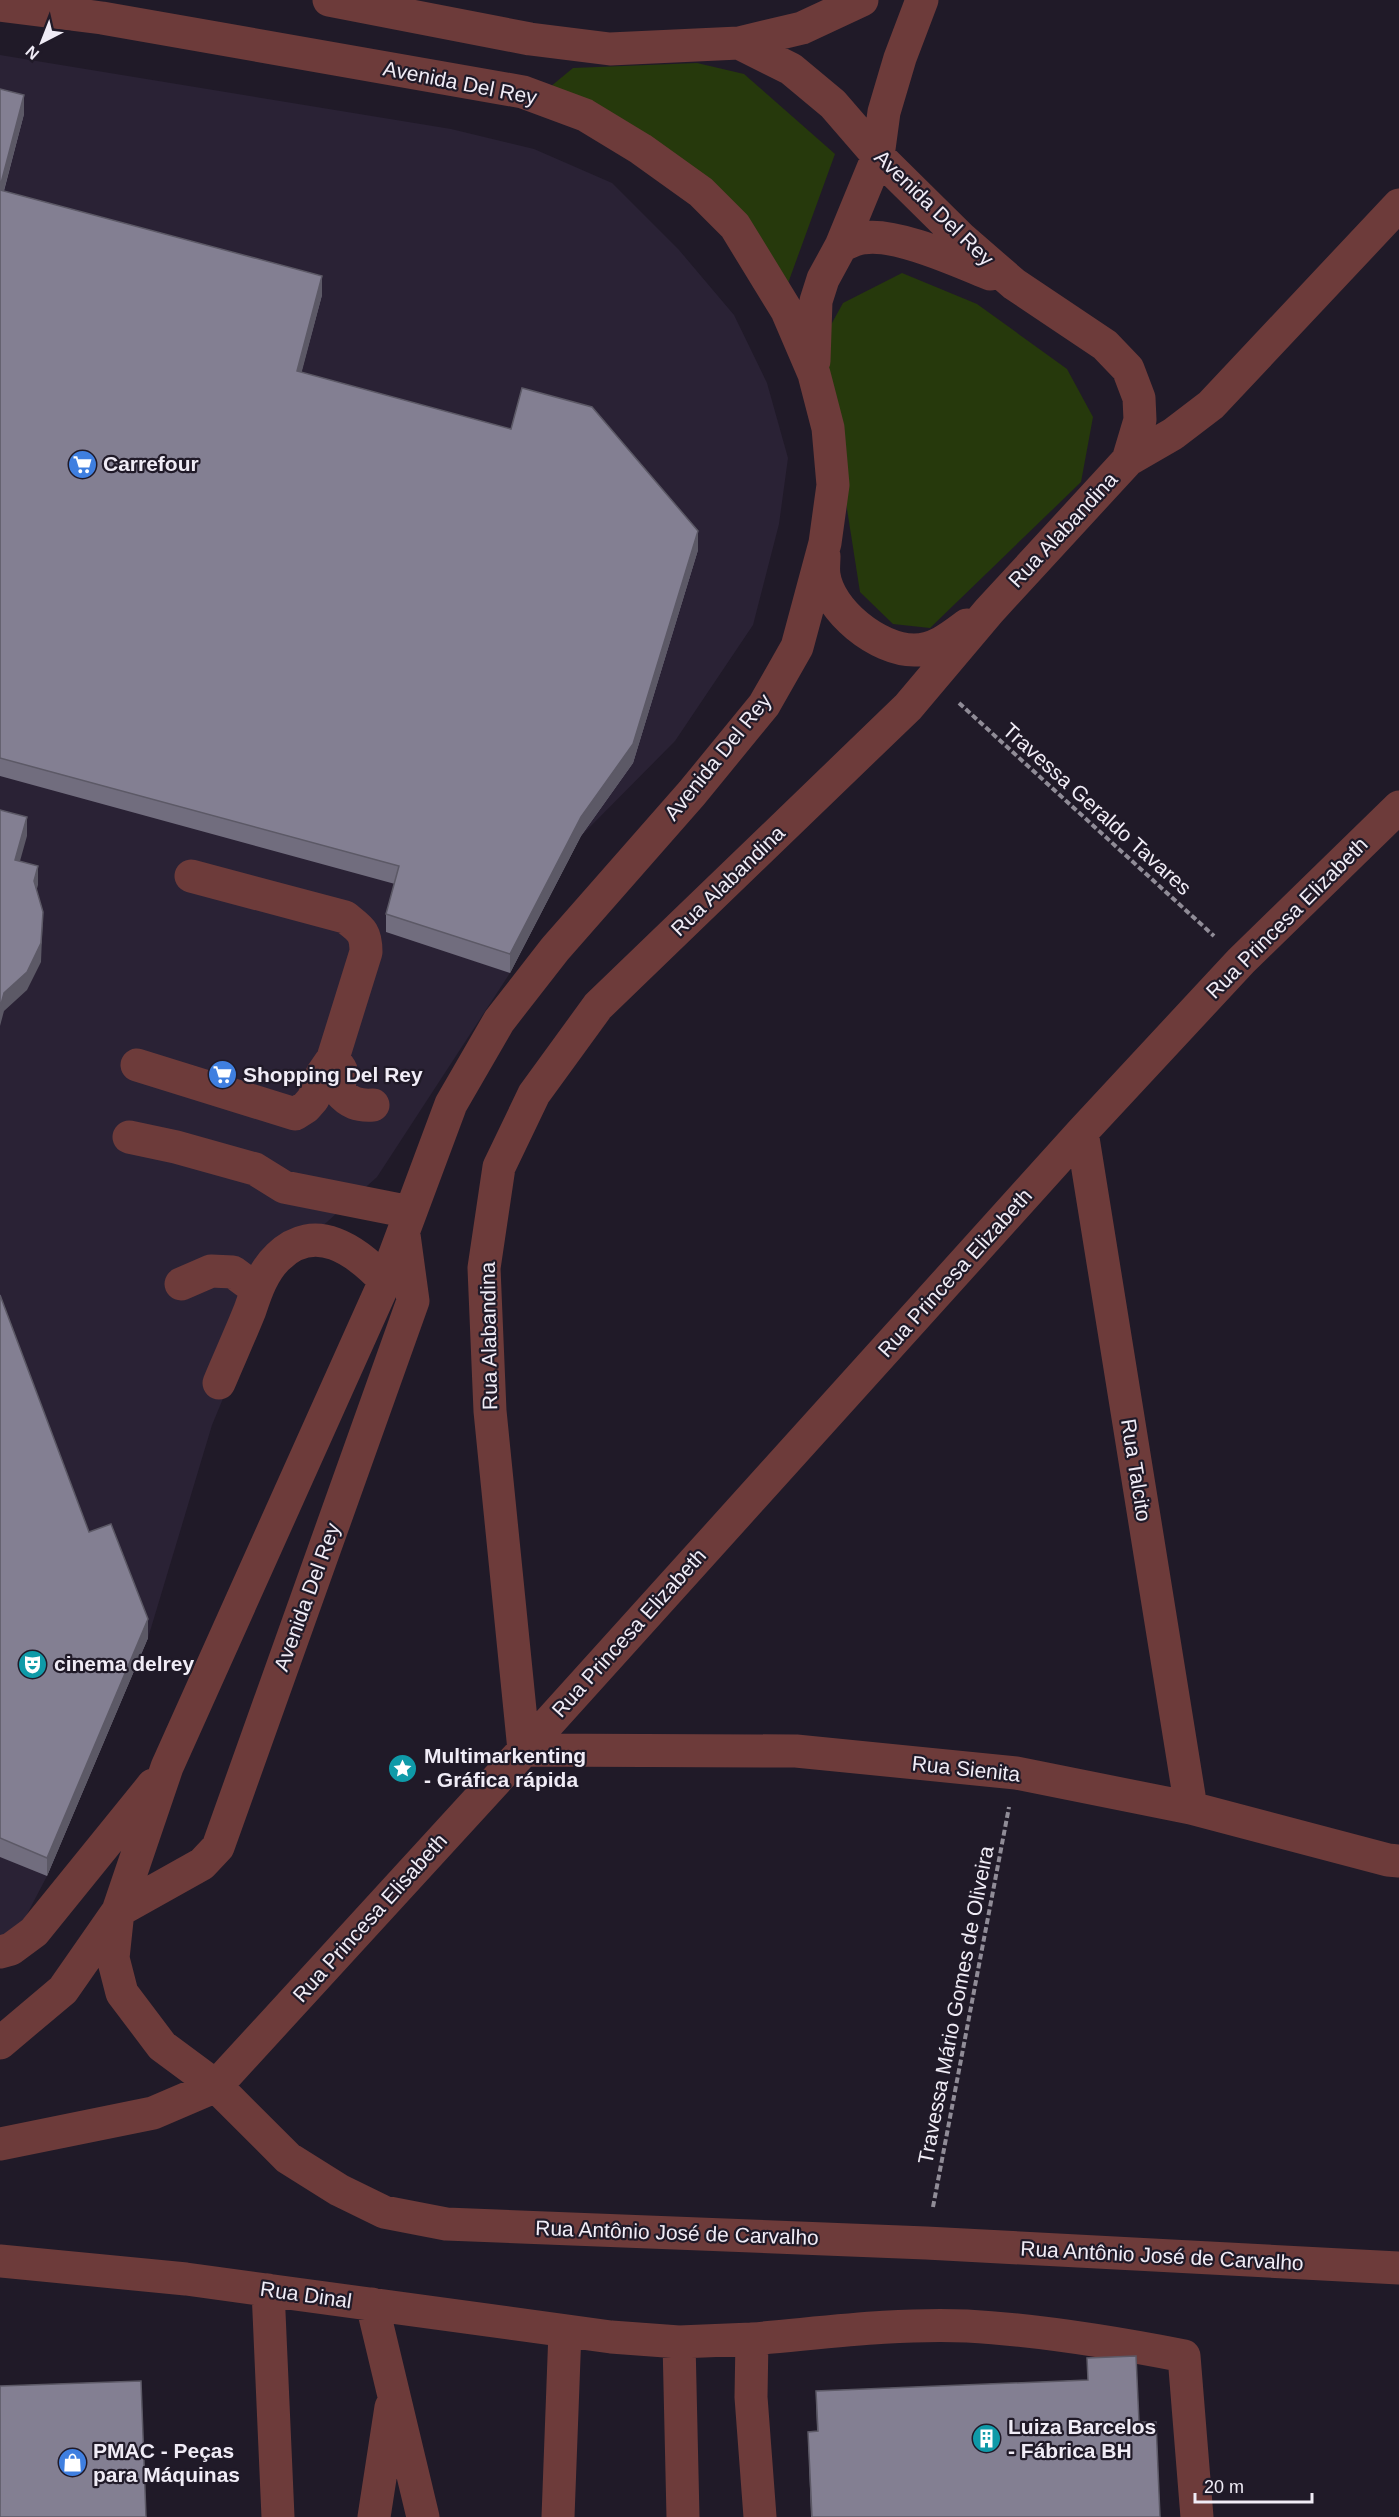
<svg xmlns="http://www.w3.org/2000/svg" width="1399" height="2517" viewBox="0 0 1399 2517" font-family="Arial,sans-serif">
<rect width="100%" height="100%" fill="#201a28"/>
<path fill="#2a2235" d="M0,55L451,129L534,149L612,183L679,250L734,315L767,383L788,458L779,524L753,625L675,741L581,836L510,973L377,1177L278,1266L212,1425L148,1638L47,1876L25,1918L0,1945Z"/>
<path fill="#26390c" d="M697,63L744,74L835,154L787,286L725,205L550,87L573,68Z
M902,273L977,304L1067,369L1093,417L1081,482L930,628L893,624L860,592L821,343L843,303Z"/>
<g fill="none" stroke-linecap="round" stroke-linejoin="round">
<path stroke="#908c97" stroke-width="4" stroke-dasharray="6 3" stroke-linecap="butt" d="M959,703L1214,936
M933,2207L1009,1807"/>
<path stroke="#6d3b3a" stroke-width="33" d="M329,0L530,39L610,49L739,43L791,69L833,104L878,156L961,238L1014,284L1105,345L1128,369L1139,398L1140,420L1128,460
M0,5L102,18L523,92L585,115L641,149L701,192L735,226L787,311L814,374L828,428L833,485L825,543L797,647L764,705L692,793L555,949L499,1021L451,1104L385,1281L167,1767L118,1911L63,1990L0,2043
M739,43L802,28L862,0
M841,246L878,156L884,112L900,58L922,0
M814,361L816,301L823,279L841,246C848,243 855,239 863,238C895,232 960,262 990,274
M824,556C824,562 823,569 824,575C829,611 878,650 914,650C935,650 951,637 967,625
M333,1058L341,1070L339,1091C349,1103 358,1106 373,1105
M137,1065L295,1114L306,1107L313,1099L322,1074L333,1058L366,952C366,931 360,929 345,917L191,876
M1082,1132L1191,1808
M129,1137L176,1147L255,1169L284,1187L410,1212
M404,1235L413,1301L218,1847L202,1864L118,1911L113,1958L122,1993L162,2046L216,2086L288,2158L339,2190L384,2212L446,2224L926,2243L1399,2268
M181,1284L211,1271L233,1272L256,1289
M219,1383C229,1359 240,1335 250,1310C256,1292 263,1271 278,1257C315,1220 357,1251 385,1281
M524,1750L490,1411L484,1268L499,1167L534,1094L598,1006L908,707L989,611L1128,460L1173,434L1211,405L1399,205
M524,1750L796,1751L1016,1773L1191,1808L1388,1860L1399,1861
M0,1952L11,1949L34,1932L153,1785
M0,2144L153,2113L216,2086L524,1750L1082,1132L1241,961L1399,807
M0,2261L186,2279L611,2337L679,2342L752,2339L751,2397L760,2517
M268,2290L278,2517
M372,2304L423,2517
M752,2339C823,2333 895,2323 967,2326C1040,2330 1112,2342 1184,2356L1197,2517
M679,2342L683,2517
M374,2517L391,2407
M558,2517L565,2331"/>
</g>
<path fill="#716d7e" d="M0,89L24,114L4,191L322,295L301,373L698,550L633,763L581,836L510,973L386,932V914L395,884L0,776V777Z
M0,1295L89,1532L148,1638L47,1876L0,1857Z
M1087,2358L1139,2422L1160,2517H811L808,2432L817,2431L816,2391L1088,2380Z"/>
<path fill="#5c5966" d="M24,95V114L0,205V187Z
M322,276V295L297,390V371Z
M698,531V550L633,763L581,836L510,973V954Z
M27,817V836L15,879V860Z
M38,866V885L34,900V881Z
M43,912L41,962L27,990L4,1011L0,1026V1008L4,993Z
M148,1619V1638L47,1876V1858Z"/>
<path fill="#837f92" stroke="#5c5966" stroke-width="1.5" d="M0,89L24,95L0,187Z
M0,190L322,276L297,371L511,429L522,388L592,407L698,531L633,744L581,817L510,954L386,914L399,866L0,758V759Z
M0,810L27,817L15,860L38,866L34,881L43,912L41,943L27,972L4,993L0,1008Z
M0,1295L89,1532L111,1524L148,1619L47,1858L0,1838Z
M1136,2356L1139,2422H1156L1160,2517H812L808,2432L818,2431L816,2391L1088,2380L1087,2358Z
M141,2381L146,2517H0V2386Z"/>
<defs>
<symbol id="supermarket-disc" viewBox="-11 -11 22 22"><circle r="9.5" fill="#3f7fe0" stroke="#201a28"/><path d="M-6-5.5h2.5l.6 2H6L4.5 2H-2.5L-4.4-4H-6ZM-1.5 3.2a1.3 1.3 0 1 0 .1 0ZM3 3.2a1.3 1.3 0 1 0 .1 0Z" fill="#fff"/></symbol>
<symbol id="theatre-disc" viewBox="-11 -11 22 22"><circle r="9.5" fill="#0f9aa8" stroke="#201a28"/><path d="M-5-5.5Q0-4 5-5.5V0Q5 5 0 6Q-5 5-5 0ZM-3.3-2.5H-1v1.5H-3.3ZM1-2.5H3.3v1.5H1ZM-2.8 1Q0 5.5 2.8 1Z" fill="#fff"/></symbol>
<symbol id="sight-disc" viewBox="-11 -11 22 22"><circle r="9.5" fill="#0f9aa8" stroke="#201a28"/><path d="M0-6L1.8-2.2L6-1.7L2.9 1.2L3.7 5.4L0 3.3L-3.7 5.4L-2.9 1.2L-6-1.7L-1.8-2.2Z" fill="#fff"/></symbol>
<symbol id="building-disc" viewBox="-11 -11 22 22"><circle r="9.5" fill="#0f9aa8" stroke="#201a28"/><path d="M-4-6H4V6H1V3H-1V6H-4ZM-2.5-4.3h1.7v1.8h-1.7ZM.8-4.3h1.7v1.8H.8ZM-2.5-1h1.7V.8h-1.7ZM.8-1h1.7V.8H.8Z" fill="#fff"/></symbol>
<symbol id="shop-disc" viewBox="-11 -11 22 22"><circle r="9.5" fill="#3f7fe0" stroke="#201a28"/><path d="M-5-2.5h2.3a2.7 3.5 0 0 1 5.4 0H5L5.5 6h-11ZM-1.5-2.5h3a1.5 2.3 0 0 0-3 0Z" fill="#fff"/></symbol>
</defs>
<g fill-rule="evenodd">
<use href="#supermarket-disc" x="66" y="448" width="33" height="33"/>
<use href="#supermarket-disc" x="206" y="1058" width="33" height="33"/>
<use href="#theatre-disc" x="16" y="1648" width="33" height="33"/>
<use href="#sight-disc" x="386" y="1752" width="33" height="33"/>
<use href="#building-disc" x="970" y="2422" width="33" height="33"/>
<use href="#shop-disc" x="56" y="2446" width="33" height="33"/>
</g>
<g text-anchor="middle" stroke-width="4.5" stroke-linejoin="round" paint-order="stroke">
<g font-size="21" fill="#f0ecf6" stroke="#201a28">
<text transform="translate(460 83) rotate(11)" y="7">Avenida Del Rey</text>
<text transform="translate(934 208) rotate(44)" y="7">Avenida Del Rey</text>
<text transform="translate(1063 530) rotate(-47)" y="7">Rua Alabandina</text>
<text transform="translate(718 757) rotate(-51)" y="7">Avenida Del Rey</text>
<text transform="translate(1097 809) rotate(42)" y="7">Travessa Geraldo Tavares</text>
<text transform="translate(728 881) rotate(-44)" y="7">Rua Alabandina</text>
<text transform="translate(1287 918) rotate(-45)" y="7">Rua Princesa Elizabeth</text>
<text transform="translate(955 1273) rotate(-48)" y="7">Rua Princesa Elizabeth</text>
<text transform="translate(489 1336) rotate(-91)" y="7">Rua Alabandina</text>
<text transform="translate(1136 1470) rotate(81)" y="7">Rua Talcito</text>
<text transform="translate(307 1597) rotate(-70)" y="7">Avenida Del Rey</text>
<text transform="translate(629 1633) rotate(-48)" y="7">Rua Princesa Elizabeth</text>
<text transform="translate(966 1769) rotate(6)" y="7">Rua Sienita</text>
<text transform="translate(370 1918) rotate(-48)" y="7">Rua Princesa Elisabeth</text>
<text transform="translate(956 2005) rotate(-79)" y="7">Travessa Mário Gomes de Oliveira</text>
<text transform="translate(677 2233) rotate(2)" y="7">Rua Antônio José de Carvalho</text>
<text transform="translate(1162 2256) rotate(3)" y="7">Rua Antônio José de Carvalho</text>
<text transform="translate(306 2295) rotate(8)" y="7">Rua Dinal</text>
</g>
<g font-size="21" font-weight="bold" fill="#f0ecf6" stroke="#201a28" text-anchor="start">
<text x="103" y="471">Carrefour</text>
<text x="243" y="1082">Shopping Del Rey</text>
<text x="54" y="1671">cinema delrey</text>
<text x="424" y="1763">Multimarkenting<tspan x="424" dy="24">- Gráfica rápida</tspan></text>
<text x="1008" y="2434">Luiza Barcelos<tspan x="1008" dy="24">- Fábrica BH</tspan></text>
<text x="93" y="2458">PMAC - Peças<tspan x="93" dy="24">para Máquinas</tspan></text>
</g>
</g>
<g transform="translate(42 42) rotate(222)" stroke="#201a28" stroke-width="4.5" paint-order="stroke">
<path d="M0-4.5L10 22L0 15L-10 22Z" fill="#f0ecf6"/>
<text y="-9" font-size="16" font-weight="bold" text-anchor="middle" fill="#f0ecf6">N</text>
</g>
<path d="M1195 2493v9h117v-9" fill="none" stroke="#f0ecf6" stroke-width="3"/>
<text x="1204" y="2493" font-size="18" fill="#f0ecf6" stroke="#201a28" stroke-width="4.5" paint-order="stroke">20 m</text>
</svg>
